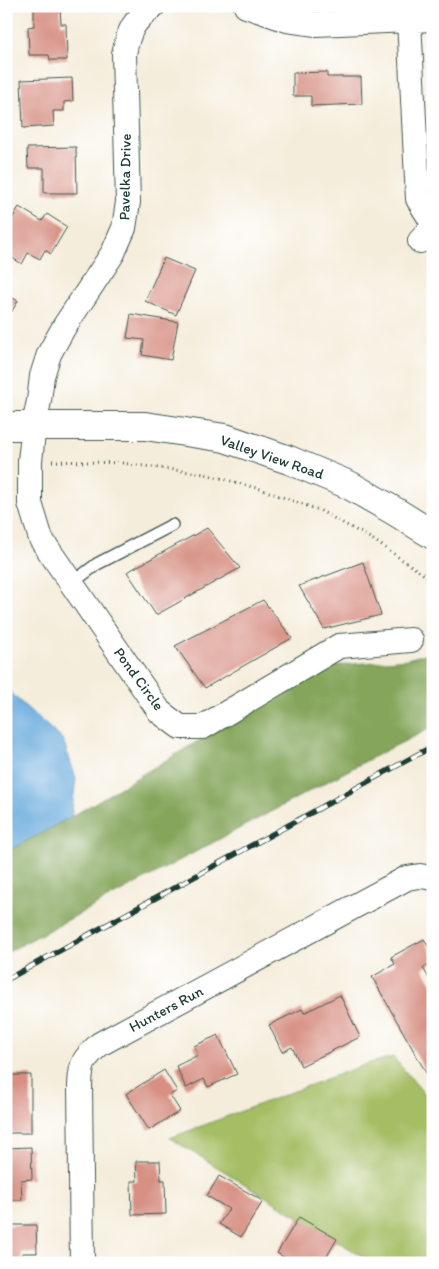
<svg xmlns="http://www.w3.org/2000/svg" width="439" height="1269" viewBox="0 0 439 1269" font-family="Itim,sans-serif">
<rect width="100%" height="100%" fill="#fff"/>
<filter id="ink" filterUnits="userSpaceOnUse"><feTurbulence type="fractalNoise" baseFrequency=".02" numOctaves="2"/><feDisplacementMap in="SourceGraphic" scale="10" xChannelSelector="R" yChannelSelector="G"/><feConvolveMatrix kernelMatrix="1 2 1 2 8 2 1 2 1" color-interpolation-filters="sRGB"/></filter>
<filter id="wash" filterUnits="userSpaceOnUse"><feTurbulence type="fractalNoise" baseFrequency=".0096" numOctaves="4" result="noise"/><feDisplacementMap in="SourceGraphic" scale="20" xChannelSelector="R" yChannelSelector="G"/><feGaussianBlur stdDeviation="1.12" result="paint"/><feColorMatrix in="noise" values="0 0 0 0 0 0 0 0 0 0 0 0 0 0 0 0 0 1.4 0 .05"/><feComposite in="paint" operator="in"/></filter>
<g filter="url(#wash)">
<rect width="100%" height="100%" fill="#f5eddb"/>
<path fill="#a5be64" stroke="#627e4c" d="M393,1057L433,1104V1263H373L170,1138L366,1064Z"/>
<path fill="#84a55a" stroke="#527147" d="M433,652V727L379,754L6,953V852L71,817L322,667L407,659Z"/>
<path fill="#69abdd" stroke="#447488" d="M6,689L63,740L76,778L71,817L6,852Z"/>
<g id="blocks">
<path fill="#d79083" d="M34,6H60L61,24H66L67,60H50L49,55H29L28,27L34,26Z
M327,72V77H361L362,104L311,106V96H293V73Z
M72,78L73,101L64,102V111H53L54,126L23,128L21,80Z
M76,147L77,193H44V168H28L27,148Z
M19,207L42,221L47,214L67,227L51,254L45,250L40,259L28,253L22,264L6,254V228Z
M164,258L195,271L176,315L145,301Z
M6,294L18,301L6,321Z
M131,314L178,322L171,360L142,355L144,340L127,338Z
M207,528L240,568L156,615L127,572Z
M363,562L381,615L324,629L299,586Z
M263,600L292,638L205,688L175,646Z
M424,939L433,955V963L423,968L433,985V1085L372,977L395,964L391,957Z
M340,995L360,1037L301,1066L292,1047L282,1052L269,1025L302,1009L304,1013Z
M218,1035L237,1074L208,1087L204,1079L186,1088L176,1066L198,1055L194,1046Z
M164,1070L177,1091L170,1095L180,1111L149,1130L126,1094Z
M6,1075H31V1133H6Z
M31,1147L32,1179L21,1180L22,1200H6V1148Z
M136,1161H160L161,1180H165L166,1214L132,1215L131,1181H137Z
M219,1176L263,1201L241,1237L219,1224L229,1209L207,1196Z
M299,1217L337,1239L323,1263H293L277,1253Z
M6,1225H36L37,1253H22V1263H6Z"/>
</g>
</g>
<g filter="url(#ink)">
<use href="#blocks" fill-opacity="0" stroke="#3f574d" stroke-width="1"/>
<g fill="none" stroke-linecap="round" stroke-linejoin="round">
<defs>
<path id="service" d="M72,583L97,564L172,525"/>
<path id="minor" d="M153,6C133,22 129,29 124,54L128,202L124,228L113,253L64,327L49,354L42,376L39,401L34,425L30,461V503L41,539L160,712L180,727H203L339,646L411,640
M246,6L287,20L316,24L433,19
M409,20L418,199L433,223
M420,241L433,227
M82,1263L80,1085C81,1063 83,1059 100,1044L407,878L420,876L433,878"/>
<path id="tertiary" d="M6,426H145L225,438L289,460L349,485L396,512L433,535"/>
</defs>
<use href="#service" stroke="#3f574d" stroke-width="14"/>
<use href="#minor" stroke="#3f574d" stroke-width="26"/>
<use href="#tertiary" stroke="#3f574d" stroke-width="30"/>
<path stroke="#3f574d" stroke-width="3" stroke-dasharray="1 4" stroke-linecap="butt" d="M52,461L122,463L205,474L260,489L319,510L372,539L426,576L433,582"/>
<use href="#service" stroke="#fff" stroke-width="11"/>
<use href="#minor" stroke="#fff" stroke-width="24"/>
<use href="#tertiary" stroke="#fff" stroke-width="28"/>
<defs>
<path id="rail" d="M6,980L433,746"/>
</defs>
<use href="#rail" stroke="#1f3d34" stroke-width="5.5"/>
<use href="#rail" stroke="#fff" stroke-width="4" stroke-dasharray="11" stroke-linecap="butt"/>
</g>
</g>
<g text-anchor="middle" stroke-width="4" stroke-linejoin="round" paint-order="stroke">
<g font-size="15" fill="#1f3d34" stroke="#fff">
<text transform="translate(125 177) rotate(-89)" y="5">Pavelka Drive</text>
<text transform="translate(272 457) rotate(19)" y="5">Valley View Road</text>
<text transform="translate(139 679) rotate(54)" y="5">Pond Circle</text>
<text transform="translate(166 1009) rotate(-28)" y="5">Hunters Run</text>
</g>
</g>
<rect width="439" height="1269" fill="none" stroke="#fff" stroke-width="25"/>
</svg>
